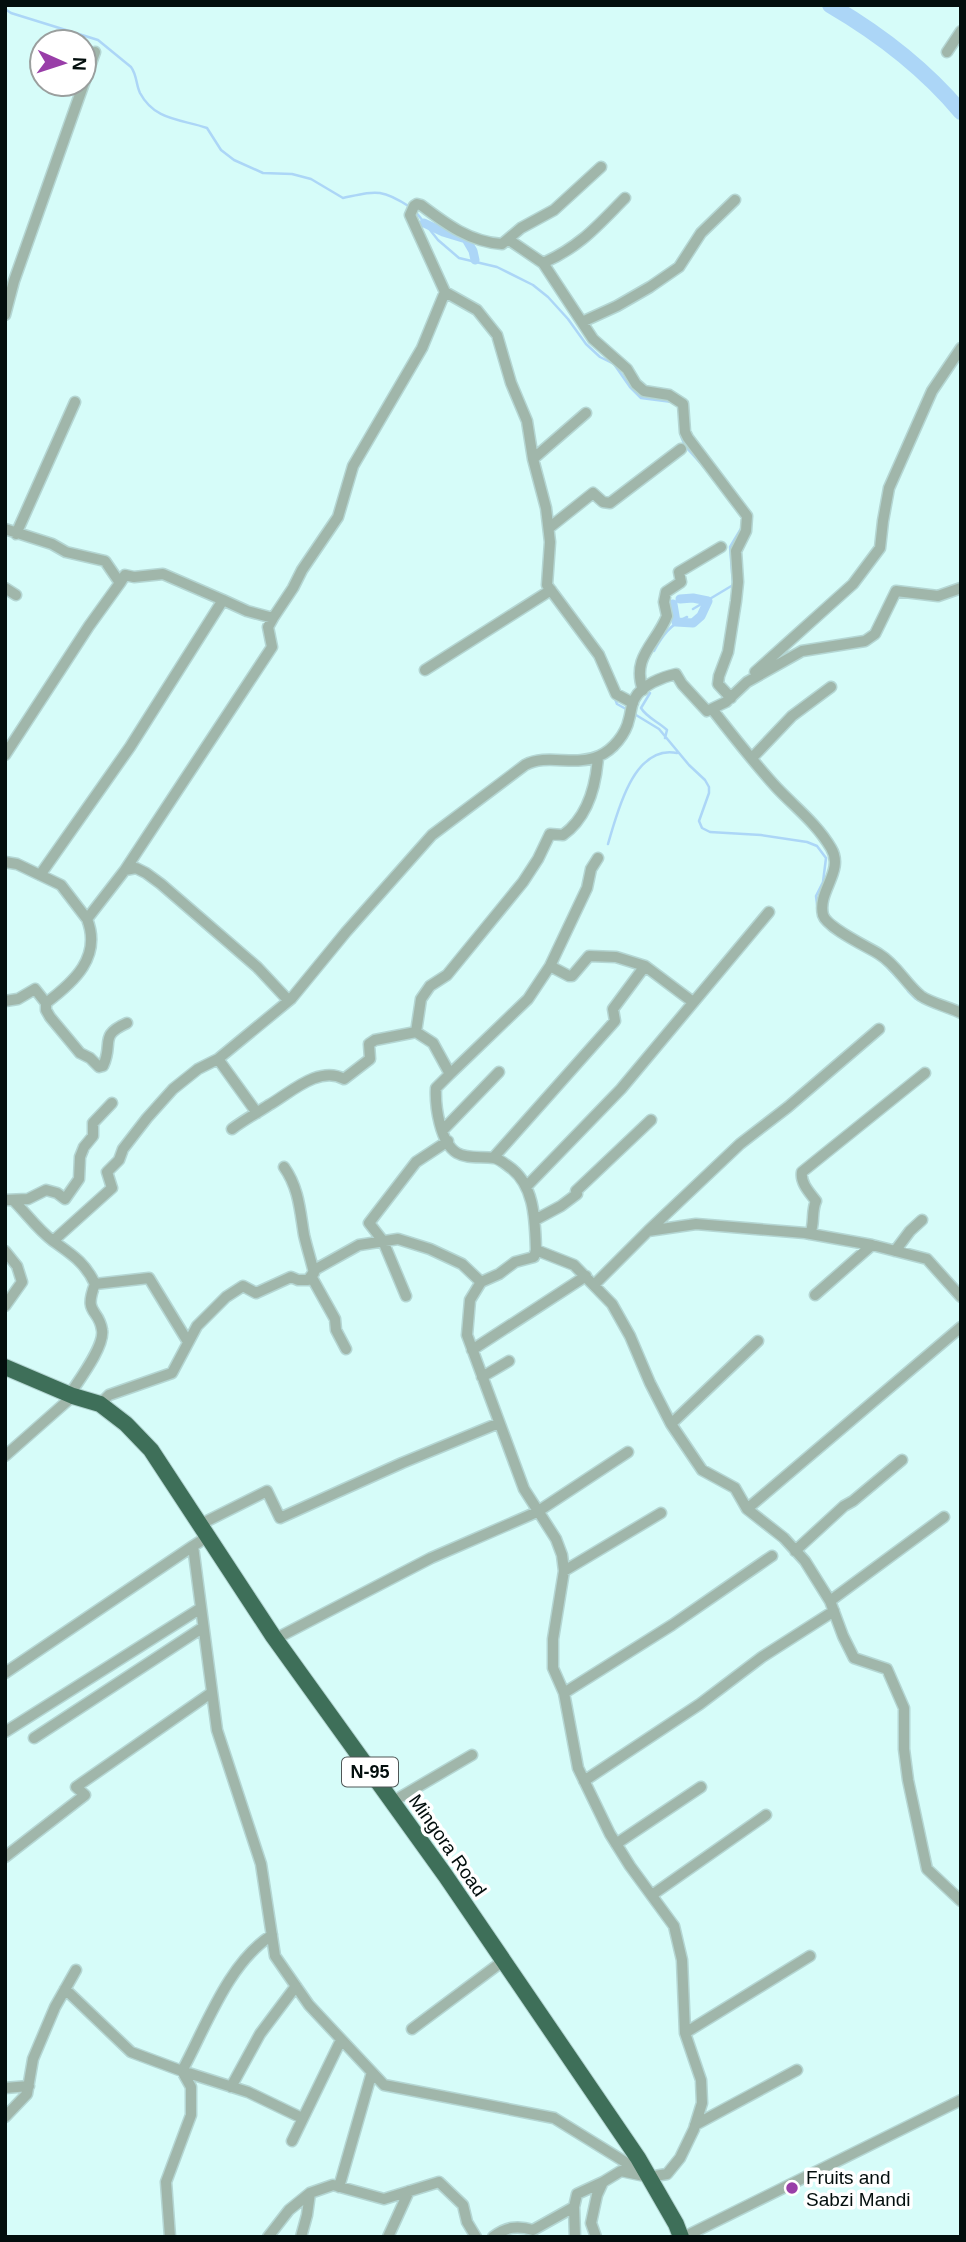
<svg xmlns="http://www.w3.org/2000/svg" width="966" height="2242" viewBox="0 0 966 2242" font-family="Helvetica,sans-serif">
<rect width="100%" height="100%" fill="#d6fcf9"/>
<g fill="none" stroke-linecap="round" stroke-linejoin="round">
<path stroke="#acd6f7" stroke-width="2.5" d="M5,9L11,13L98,40L131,67C137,75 136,85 140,93C155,121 181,119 207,128L221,150L234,160L263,173L292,174L311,179L343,198C376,191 381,188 410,207
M415,211L438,240L459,258L497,267L533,285L548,297L568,319L586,344L600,357L614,364L630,387L641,398L672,402
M681,436L685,446L704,467
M693,609L733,585L730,547L742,527
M654,651C662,636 671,624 687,617
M650,693L641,708C647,718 659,722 667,730L665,738
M614,696L617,704L626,709
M636,715L659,729L689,765L705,780L709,787V793L699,821L702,828L710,832L761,835L807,842L817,846L826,858L823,882L816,896L818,912
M608,844C617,814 633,744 677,753
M885,965L897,978
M908,991L916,999L922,1002"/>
<path stroke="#acd6f7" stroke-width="9" d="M424,223L443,232L466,239L473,251L475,260
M673,604L676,622L693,623L701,616L708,601L693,598L680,599"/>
<path stroke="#acd6f7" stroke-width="16" d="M830,5C878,33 925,69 961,112"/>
<defs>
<path id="minor" d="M947,52L961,31
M509,240L543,263L593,339L627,369L636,384L644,391L669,395L683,404L685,432L688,438L747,516L746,531L736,551L738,582L736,601L728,652L719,676L718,684L731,698
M543,263C580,247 598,225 625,198
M445,292L477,310L497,335L511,383L527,421L533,459L546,508L550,542L547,585L599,655L616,694L633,703
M5,315L14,281L95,52
M582,322L617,306L650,287L679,267L701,233L735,200
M533,459L586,413
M549,528L593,493L603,502L610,503L681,449
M5,529L52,544L66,552L105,561L120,583L89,626L5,755
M16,534L75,402
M120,583L125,575L134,577L163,574L223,600
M5,588L16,595
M425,670L551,590
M755,672L853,584L880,548L883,521L889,488L932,391L961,348
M643,690C631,657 656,644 667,616L664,602L666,592L681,582L679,572L721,547
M712,709C733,736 754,763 777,788C796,808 817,824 831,848C845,871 817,891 823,915C827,928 868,947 879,954C897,965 906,984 921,996C931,1003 949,1007 961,1013
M752,758L792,716L831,687
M5,862L17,864L61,885L87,919L125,870L136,868L146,873L161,884L257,967L288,1000L291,999
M125,870L272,647L268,627L273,618
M40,875L130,747L223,600L247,611L273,618L293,588L302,570L338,517L353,466L422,348L445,292L410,215L414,206L417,204L421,205C446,224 470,242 502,244L521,228L554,210L601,167
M550,966L569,976H572L589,956L616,957L645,966L693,1002
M5,1001L18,999L35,989L46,1003C74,982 102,957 87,919
M46,1003V1010L50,1017L80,1053L90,1058L99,1067L103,1066C114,1043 98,1036 127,1023
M218,1059L257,1113
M450,1074L528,999L550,966L587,888L591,869L598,858
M232,1129C244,1120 257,1113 269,1105C290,1093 319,1065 344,1079L370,1059L369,1044L375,1040L416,1032
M443,1130L499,1072
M493,1158L615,1021L613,1009L645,966
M284,1167C299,1188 300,1211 304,1235C307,1248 311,1260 314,1273
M526,1187L621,1089L769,912
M5,1200L28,1199L46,1190L57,1193L65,1199L79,1179L80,1157L84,1147L93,1136V1123L112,1103
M13,1200C26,1213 38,1230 53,1241C71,1254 85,1262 95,1284C83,1315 99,1308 102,1330C105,1346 79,1380 70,1394
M535,1220L561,1206L577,1194L576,1191L651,1120
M648,1231L740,1144L788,1107L879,1029
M810,1234C815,1223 811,1212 816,1201C810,1193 800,1183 802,1172L925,1073
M53,1241L112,1188L107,1172L119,1160L123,1149L147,1118L173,1089L198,1069L218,1059L291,999L346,932L432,835L525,765C547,753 575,767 599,756C613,750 626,734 629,719C631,713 631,704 635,698C642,685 662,677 676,674L682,684L707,711L726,702L747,682L802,651L865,641L875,634L896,591L938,596L961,588
M536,1250C535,1220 535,1184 508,1166C504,1163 499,1159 494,1158C482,1156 467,1159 457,1153C440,1143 435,1106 436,1088L450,1074L433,1043L416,1032L421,999L430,986L447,975L523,882L538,859L550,834L563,835C588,817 596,785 598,757
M5,1251L17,1266L22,1282L5,1306
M895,1251L910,1231L922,1220
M311,1276L335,1319L336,1330L346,1349
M95,1284L149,1278L188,1342
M594,1285L648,1231L696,1224L805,1233L872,1245L927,1259L961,1297
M815,1295L872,1245
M406,1296L383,1241L369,1223L416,1162L448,1141
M472,1350L586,1276
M482,1377L509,1361
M100,1404L109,1395L172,1373L197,1326L226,1297L243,1286L256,1293L291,1277L298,1280H308L316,1269L359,1245L398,1239L430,1249L462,1264L481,1282
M671,1424L758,1341
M5,1456L73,1396
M747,1509L961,1327
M199,1525L267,1491L280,1518L402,1463L499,1423
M207,1537L193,1546L217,1730L261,1864L275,1956L309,2005L384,2085L554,2118L643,2173
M795,1551L844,1506L853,1501L902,1460
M564,1571L661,1513
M830,1601L944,1517
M275,1639L431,1558L537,1512L628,1452
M5,1673L193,1546
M564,1693L672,1625L772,1556
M5,1732L201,1608
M34,1738L202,1628
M584,1781L700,1704L762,1657L834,1611
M392,1802L472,1755
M616,1844L701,1787
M5,1857L85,1795L76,1787L211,1693
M652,1895L766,1815
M65,1989L131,2052L182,2071L248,2092L302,2118
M412,2029L503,1961
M685,2033L810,1956
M231,2087L260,2034L296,1986
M5,2088L29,2086
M5,2117L27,2094L33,2059L55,2007L76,1970
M695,2125L797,2070
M292,2141L341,2040
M339,2187L372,2072
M574,2207L575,2237
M170,2237L166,2182L191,2115V2087L182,2071C206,2027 228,1963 272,1935
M268,2237L289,2210L310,2193L333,2185L384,2199L439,2182L463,2205L467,2222L476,2237
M301,2237L307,2215L310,2193
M388,2237L409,2191
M493,2237C506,2227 517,2225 533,2230L574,2207L577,2194L603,2182
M596,2237L591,2223L597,2195L603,2182L621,2171L649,2177L667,2174L680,2158L694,2129L702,2103L701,2080L685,2033L682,1960L674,1926L630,1866L610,1834L578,1768L564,1693L553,1668V1639L564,1571L562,1555L556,1539L524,1489L467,1335L470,1300L481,1282L499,1274L515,1262L534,1257L536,1250L574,1265L612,1304L630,1336L650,1383L671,1424L702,1470L735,1488L747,1509L784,1538L805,1561L830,1601L843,1636L854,1658L887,1669L904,1708V1749L908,1780L927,1869L961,1901
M684,2237L961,2100"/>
<path id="highway" d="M5,1367L73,1396L100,1404L126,1424L151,1450L273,1636L445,1875L638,2158L676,2224L681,2237"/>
</defs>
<use href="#minor" stroke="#b4d6d3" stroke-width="13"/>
<use href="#highway" stroke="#b4d6d3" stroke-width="18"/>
<use href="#minor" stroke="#a0b6aa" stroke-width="10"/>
<use href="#highway" stroke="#3e6f59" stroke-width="16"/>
</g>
<circle fill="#993ea8" stroke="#fff" stroke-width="2.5" cx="792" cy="2188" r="7"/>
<g text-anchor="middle" stroke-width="7" stroke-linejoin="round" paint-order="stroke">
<rect fill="#fff" stroke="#4f5656" stroke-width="2" x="342" y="1757.5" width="56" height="29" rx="5"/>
<g font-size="18" font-weight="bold" fill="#030e0d">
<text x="370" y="1778">N-95</text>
</g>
<g font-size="19" fill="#030e0d" stroke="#fff">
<text transform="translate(448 1845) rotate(55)" y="7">Mingora Road</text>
</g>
<g font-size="19" fill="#030e0d" stroke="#fff" text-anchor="start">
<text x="806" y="2184">Fruits and<tspan x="806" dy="22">Sabzi Mandi</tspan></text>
</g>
</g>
<rect width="966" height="2242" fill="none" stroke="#030e0d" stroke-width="14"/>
<g transform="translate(63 63) rotate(93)"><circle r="33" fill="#ffffff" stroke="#9a9f9e" stroke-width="2"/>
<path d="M0-5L12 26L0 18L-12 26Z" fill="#993ea8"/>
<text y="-10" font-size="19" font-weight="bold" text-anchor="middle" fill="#030e0d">N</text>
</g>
</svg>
